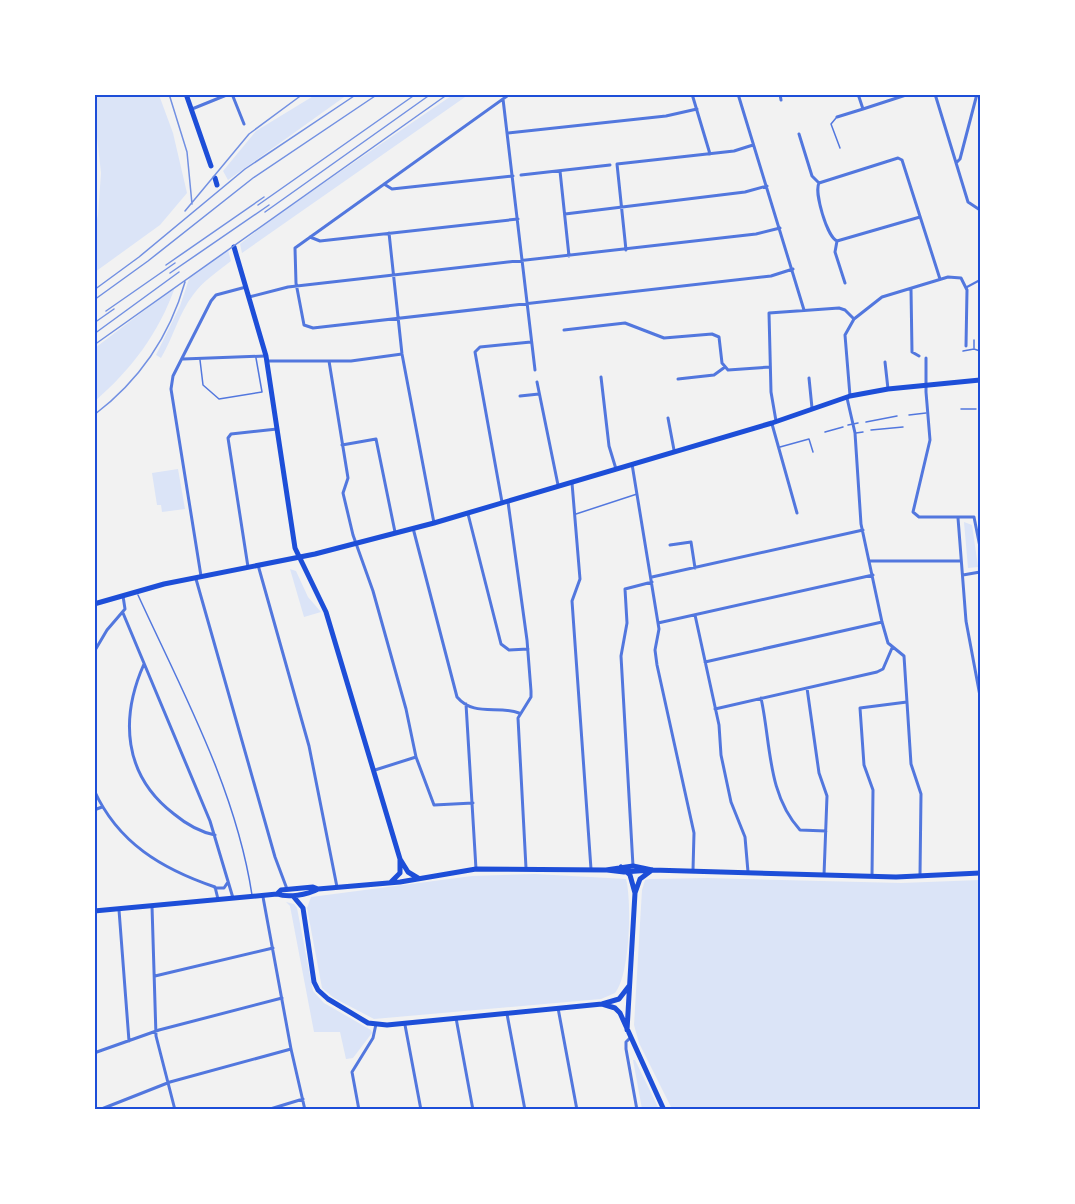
<svg xmlns="http://www.w3.org/2000/svg" width="1075" height="1204" viewBox="0 0 1075 1204" font-family="Figtree,sans-serif">
<rect width="100%" height="100%" fill="#f2f2f2"/>
<path fill="#dbe4f7" d="M95,94L159,95L173,133L187,193L160,225L95,272V227L98,215L101,173L95,119Z
M454,94L468,95L242,253L240,244L277,215Z
M315,95H347L228,180L223,171L256,131Z
M228,250L231,261C217,272 203,281 193,295C179,313 173,338 161,358L156,355L180,306L190,276Z
M175,287C159,333 131,370 95,401V348Z
M178,469L185,509L162,512L161,505H157L152,473Z
M964,522L972,525L978,567L968,568Z
M290,569L296,571L308,597L321,612L304,617Z
M535,874L626,879C632,901 630,976 615,993L601,999L374,1019L334,998L322,988L307,908L311,897L472,876Z
M708,878L901,883L980,880V1109H672L639,1043L634,1025L642,890L645,880L649,879Z
M286,902L294,904L297,908L313,991L324,1003L371,1030L372,1033L353,1058L346,1059L340,1032H314L290,906Z
M633,1060H635L659,1109H642Z"/>
<g fill="none" stroke-linecap="round" stroke-linejoin="round">
<path stroke="#5277de" stroke-width="1.5" d="M836,118L831,124L840,148
M974,340V348
M963,351L974,349L980,351
M200,360L203,385L219,399L262,392L256,358
M961,409H976
M909,415L926,413
M866,422L897,416
M848,425L858,423
M871,430L903,427
M825,432L843,427
M856,433L863,432
M780,447L809,439L813,452
M576,514L637,494
M138,595C182,691 236,789 252,895"/>
<path stroke="#5277de" stroke-width="2" d="M967,287L980,280"/>
<path stroke="#5277de" stroke-width="3" d="M232,94L244,124
M510,94L295,248L296,283L304,325L313,328L771,276L793,269
M692,94L710,154
M738,94L804,310
M780,94L781,100
M858,94L863,109L906,95
M935,94L968,202L980,210
M503,99L535,370
M192,109L229,94
M837,117L863,109
M508,133L666,116L697,109
M799,134L812,176L819,183
M957,162L960,159L977,94
M560,171L569,256
M521,175L610,165
M384,184L392,189L513,176
M565,214L745,192L767,186
M389,233L402,354L434,523
M310,237L320,241L518,219
M837,241C827,237 814,192 819,183L898,158L902,160L940,279
M837,241L920,217
M837,241L835,252L845,283
M626,250L617,164L734,151L753,145
M911,289L912,352L919,356
M249,297L288,287L756,234L780,228
M564,330L625,323L664,338L712,334L719,337L722,363L728,370L770,367
M926,358V392L930,440L913,512L919,517H974L980,547
M183,359L265,356
M267,361H351L402,354
M329,361L348,478L343,493L353,535L373,591L406,709L416,757L375,770
M885,362L888,389
M601,377L609,446L616,469
M809,378L812,408
M678,379L714,375L725,367
M537,382L558,485
M520,396L539,394
M850,396L845,335L854,319L882,297L948,277L961,278L967,290L966,346
M847,398L855,433L861,524L882,622L888,643L904,656L911,764L921,794L920,875
M668,418L674,450
M776,421L771,392L769,313L839,308L845,310L854,319
M772,424L797,513
M342,445L376,439L395,532
M632,464L659,629L655,650L657,665L694,833L693,870
M572,483L580,579L572,601L591,869
M502,502L475,352L480,347L531,342
M508,502L527,640L531,691V697L518,718L526,868
M468,514L501,644L509,650L528,649
M958,518L966,621L980,696
M413,528L457,697C474,717 497,705 519,713
M670,545L691,542L695,568
M870,561H961
M258,565L309,746L337,887
M248,567L228,438L231,434L277,429
M963,575L980,572
M201,576L171,389L173,376L211,301L216,295L246,287
M652,577L863,530
M196,579L275,857L287,889
M123,613L210,821L233,898
M695,615L719,725L721,755L731,802L745,837L748,872
M658,623L873,575
M94,652L107,630L125,609L123,596
M705,662L882,622
M144,664C120,718 123,775 174,814C186,824 200,832 215,835
M807,688L819,773L827,796L824,875
M761,698C771,743 767,794 800,830L826,831
M466,704L476,869
M715,709L877,672L883,669L892,648
M416,757L434,805L473,803
M94,790C118,843 162,869 215,887L218,899
M94,810L102,807
M633,866L621,656L627,623L625,589L652,582
M872,876L873,790L864,765L860,708L907,702
M215,888H224L228,882
M263,897L291,1049L305,1110
M152,906L156,1036L175,1110
M119,910L129,1041
M155,976L273,948
M558,1008L577,1110
M507,1014L525,1110
M456,1018L473,1110
M405,1025L421,1110
M630,1038L626,1042V1049L637,1110
M94,1053L159,1030L282,998
M99,1110L170,1082L291,1049
M267,1110L303,1099
M359,1110L352,1072L373,1038L376,1024"/>
<path stroke="#1d4ed8" stroke-width="5" d="M94,604L164,584L315,554L434,523L772,423L850,396L888,389L980,380"/>
<path stroke="#1d4ed8" stroke-width="5" d="M186,94L211,166
M215,178L217,185
M234,247L266,356L295,548L326,612L400,859L408,872L418,878
M621,867L630,875L635,893L627,1030
M607,870L624,872L651,870
M391,882L400,873V860
M635,893L640,879L652,870
M277,894C288,898 307,895 318,889L400,882L476,869L606,870L633,866L652,870L896,877L980,873
M293,896L303,908L314,982L318,990L328,999L368,1023L387,1025L602,1004L619,999L629,986
M94,911L277,894L281,890L313,887L318,889
M602,1004L615,1008L620,1013L664,1110"/>
<path stroke="#7290e2" stroke-width="1.5" d="M169,94L187,152L192,204
M94,149V197
M258,205L416,94
M185,211L249,134L303,94
M265,212L431,94
M166,265L264,197
M170,273L269,205
M94,290L139,257L245,169L357,94
M94,300L148,261L253,178L378,94
M106,311L175,263
M94,323L114,309
M94,334L179,272
M94,345L448,94
M94,415C139,381 170,335 185,282"/>
</g>
<rect width="1075" height="1204" fill="none" stroke="#ffffff" stroke-width="192"/>
<rect x="96" y="96" width="883" height="1012" fill="none" stroke="#1d4ed8" stroke-width="2"/>
</svg>
